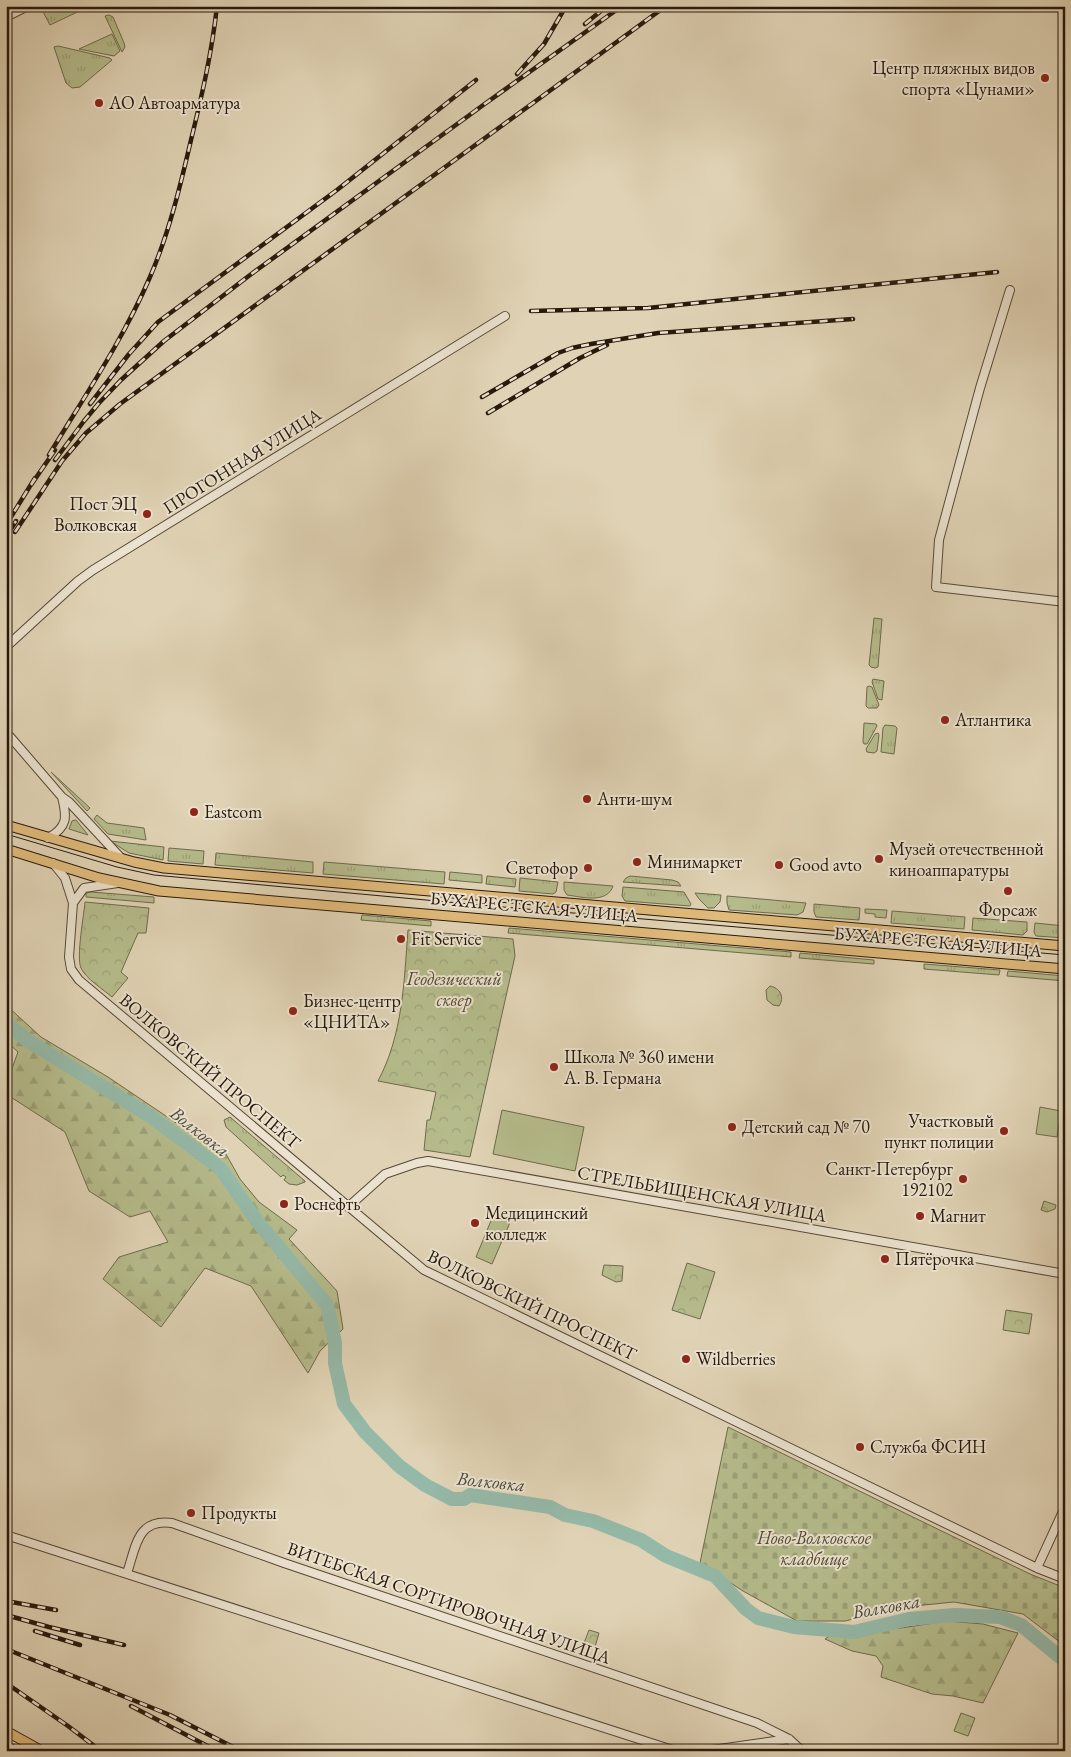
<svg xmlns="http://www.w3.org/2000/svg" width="1071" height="1757" viewBox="0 0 1071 1757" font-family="'EB Garamond',serif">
<defs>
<pattern id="grass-tufts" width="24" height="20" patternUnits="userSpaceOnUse" patternTransform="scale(1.25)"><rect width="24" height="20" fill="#b5bb8b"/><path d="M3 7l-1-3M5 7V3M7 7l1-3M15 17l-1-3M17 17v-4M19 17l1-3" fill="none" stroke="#9ca077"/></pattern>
<pattern id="forest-firs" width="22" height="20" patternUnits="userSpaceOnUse" patternTransform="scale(1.25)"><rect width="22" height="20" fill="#b5bb8b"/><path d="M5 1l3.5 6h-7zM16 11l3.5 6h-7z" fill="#9ca077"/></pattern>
<pattern id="cemetery-stones" width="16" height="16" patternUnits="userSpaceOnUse" patternTransform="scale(1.25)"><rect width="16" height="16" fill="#b5bb8b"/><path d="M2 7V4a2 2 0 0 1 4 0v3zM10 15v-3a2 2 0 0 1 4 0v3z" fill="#9ca077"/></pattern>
<pattern id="park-crowns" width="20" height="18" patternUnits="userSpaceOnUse" patternTransform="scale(1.25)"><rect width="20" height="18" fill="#b5bb8b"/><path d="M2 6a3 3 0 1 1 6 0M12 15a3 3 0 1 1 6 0" fill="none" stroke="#9ca077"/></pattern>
</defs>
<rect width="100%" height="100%" fill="#e0d3b5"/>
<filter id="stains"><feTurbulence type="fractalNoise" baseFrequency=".004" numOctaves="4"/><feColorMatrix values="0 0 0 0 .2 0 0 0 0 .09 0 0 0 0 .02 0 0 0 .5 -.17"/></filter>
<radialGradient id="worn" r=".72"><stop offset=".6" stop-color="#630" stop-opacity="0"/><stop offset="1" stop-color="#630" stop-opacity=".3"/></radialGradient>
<path fill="url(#grass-tufts)" stroke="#6e6a4c" d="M44,6H90L50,25L41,8Z
M109,15L113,17L124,43L125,47L122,52L105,16Z
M112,34L120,51L114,56L79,49Z
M58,46L110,58L112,60L80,87L72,88L66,83L54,47Z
M874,618L882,619L878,667L875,668L871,667L869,665Z
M873,679L884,681L882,700L878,699L872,682Z
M869,686L872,687L879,705L877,708H868L866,706L867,687Z
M864,723L876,724L877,726L867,744H864L863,742Z
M885,725L895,726L897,728L894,754L881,752L883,728Z
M875,734L878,733L879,735L877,751L874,753L867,752L866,749Z
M51,772L90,808L87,811Z
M97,815L107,823L144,828L146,840L108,834L94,819Z
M75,820H76L88,835L69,829L72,821Z
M110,841L164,847L163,860L129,853Z
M169,848L204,851L203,864L168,861Z
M216,853L313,862V873L215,865Z
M324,862L445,872L444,884L323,874Z
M450,872L482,875V883L449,880Z
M487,876L516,879L515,887L486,884Z
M630,876L672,880L678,882L681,886L623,882L626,878Z
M520,878L558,882L556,892L553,894L519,891Z
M564,882L613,886C607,904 582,897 567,895L564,890Z
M623,887L684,892L691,904L690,906L625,901L622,896Z
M91,892L154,897V903L86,897V893Z
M695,893L721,895L720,902L714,908H708L699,899Z
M727,896L806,903L803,912L797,915L729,910L727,903Z
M814,904L860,908L859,920L816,917L814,912Z
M865,909L887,910L886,918L875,917V914L865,913Z
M892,911L965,917L964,929L891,923Z
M362,915L431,921V926L361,920Z
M973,918L1027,922V931L1023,935L972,930Z
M1035,923L1065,926V938L1036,936L1034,932Z
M509,928L791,952V957L508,933Z
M800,953L874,960V964L799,958Z
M924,964L1000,970L999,975L924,969Z
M1008,971L1065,976V981L1007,976Z
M230,1117L305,1181V1182L297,1185L289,1184L284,1180L286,1177L283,1175L281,1177L226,1127L224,1120Z"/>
<path fill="url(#forest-firs)" stroke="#6e6a4c" d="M6,1005L41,1037L108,1077L203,1141L222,1147L240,1179L259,1202L297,1230L289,1239L337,1291L343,1329L320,1351L308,1373L251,1286L205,1268L161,1327L103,1279L119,1257L168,1242L150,1211L130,1217L89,1191L65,1132L6,1094V1085L18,1052L6,1041Z
M947,1621L983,1624L1018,1633L983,1703L953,1696L932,1694L881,1677L883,1666L876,1656L852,1651L825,1639L838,1630L901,1628Z"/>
<path fill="url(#cemetery-stones)" stroke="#6e6a4c" d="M728,1427L1030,1574L1065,1588V1646L1023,1614L954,1602L904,1607L845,1621H797L743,1591L700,1563Z"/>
<path fill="url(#park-crowns)" stroke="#6e6a4c" d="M85,902L149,908L146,933H138L121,972L128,978L112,997C104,990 85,978 81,968C76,957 84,915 85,902Z
M408,930L513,939L515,956L470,1157L424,1150L427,1120H430L436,1092L378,1081C403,1034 404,982 408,930Z
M770,986C780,988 785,997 779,1006L773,1005L767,1000L766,990Z
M1044,1201L1056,1205L1055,1209L1047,1212L1041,1210Z
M687,1263L715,1272L700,1319L672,1310Z
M604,1265L623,1266L622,1281L616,1282L602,1275Z
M1006,1310L1032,1314L1029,1334L1003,1330Z
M589,1630L599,1633L595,1647L584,1643Z
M961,1713L975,1718L968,1736L954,1731Z"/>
<path fill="#b5bb8b" stroke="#6e6a4c" d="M1040,1107L1061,1111L1057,1137L1036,1134Z
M502,1110L584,1127L575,1171L493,1154Z
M495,1211L512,1218L492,1264L476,1257Z"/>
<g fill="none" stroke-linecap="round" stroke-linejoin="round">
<path stroke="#95b9a8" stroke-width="14" d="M6,1023L27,1040L150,1116L220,1168L257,1221L327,1305L335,1343V1363L344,1404L365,1432L399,1466L425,1485L452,1499H464L470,1495L550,1507L565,1515L593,1521L641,1540L666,1556L715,1576L746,1609L758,1618L794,1627L854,1632L909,1619L955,1615L1000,1617L1021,1625L1065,1661"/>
<defs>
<path id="minor" d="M6,17L28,6
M1010,290L980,388L939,540L936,587L1065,602
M6,647L78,581L93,570L505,316
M6,732L62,797L69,802L121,858
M48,838C68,827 67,817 62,797
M53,863L65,878L73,903L69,957L71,969L79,980L424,1270L1037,1568L1065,1579
M73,903L84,888L118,883
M348,1207L385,1174L417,1163L428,1161L1065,1274
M6,1535L676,1751
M1037,1568L1065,1507
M127,1573C136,1547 137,1518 172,1523L284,1563L757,1723L789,1739L802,1751
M705,1751L789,1739"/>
<path id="major" d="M6,825L134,862L164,868L1065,946
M6,849L99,878L159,891L1065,969
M6,1731L42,1751
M6,1746L14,1751"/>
</defs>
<use href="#minor" stroke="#564836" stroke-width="10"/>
<use href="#major" stroke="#28190c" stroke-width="11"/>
<use href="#minor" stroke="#ebe2cf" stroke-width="8"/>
<use href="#major" stroke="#e0ba7a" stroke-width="9"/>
<path stroke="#28190c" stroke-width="1" d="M6,834L117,867L154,875L491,906L1065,955"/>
<defs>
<path id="rail" d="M585,24L607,6
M517,74L544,44L566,6
M531,311L648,308L997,272
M482,397L558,353L572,348L591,344L658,333L853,319
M90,404L129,354L158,322L337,190L476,80
M488,413L580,358L607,345
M49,455C84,397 123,340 150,277C169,233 180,187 191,140C202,95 212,52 217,6
M55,460L84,421L99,403L121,380L164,341L250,275L486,103L622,6
M31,485L55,450
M6,525L35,478
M15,532L62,461L86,433L120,404L666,6
M6,537L16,521
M6,1601L56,1610
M6,1615L49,1627L124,1645
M35,1631L80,1645
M6,1649L170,1715L241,1751
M6,1683L68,1726L101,1751
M131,1706L217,1751"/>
</defs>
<use href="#rail" stroke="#28190c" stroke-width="4.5"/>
<use href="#rail" stroke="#ebe2cf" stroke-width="2.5" stroke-dasharray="8" stroke-linecap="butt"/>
</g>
<g fill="#8f2418" stroke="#ebe2cf" stroke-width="2">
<circle cx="1045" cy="78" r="5"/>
<circle cx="99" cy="103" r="5"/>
<circle cx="147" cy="514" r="5"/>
<circle cx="945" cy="720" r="5"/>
<circle cx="587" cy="799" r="5"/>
<circle cx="194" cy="812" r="5"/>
<circle cx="879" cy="859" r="5"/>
<circle cx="637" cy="862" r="5"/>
<circle cx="779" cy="865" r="5"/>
<circle cx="588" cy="868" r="5"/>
<circle cx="1008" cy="891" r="5"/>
<circle cx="401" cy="939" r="5"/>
<circle cx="293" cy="1011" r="5"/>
<circle cx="554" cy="1067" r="5"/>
<circle cx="732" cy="1127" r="5"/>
<circle cx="1004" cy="1131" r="5"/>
<circle cx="963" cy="1179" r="5"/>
<circle cx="284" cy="1204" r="5"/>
<circle cx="920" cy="1216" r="5"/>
<circle cx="475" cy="1223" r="5"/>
<circle cx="885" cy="1259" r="5"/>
<circle cx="686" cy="1359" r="5"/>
<circle cx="860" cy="1447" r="5"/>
<circle cx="191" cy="1513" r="5"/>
</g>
<g text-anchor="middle" stroke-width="4" stroke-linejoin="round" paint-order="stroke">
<g font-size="18" fill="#28190c" stroke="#ebe2cf" text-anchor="start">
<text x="1035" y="74" text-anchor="end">Центр пляжных видов<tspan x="1035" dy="21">спорта «Цунами»</tspan></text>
<text x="109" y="109">АО Автоарматура</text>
<text x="137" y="510" text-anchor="end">Пост ЭЦ<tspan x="137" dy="21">Волковская</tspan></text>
<text x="955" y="726">Атлантика</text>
<text x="597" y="805">Анти-шум</text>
<text x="204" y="818">Eastcom</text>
<text x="889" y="855">Музей отечественной<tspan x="889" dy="21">киноаппаратуры</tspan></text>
<text x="647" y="868">Минимаркет</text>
<text x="789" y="871">Good avto</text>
<text x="578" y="874" text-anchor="end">Светофор</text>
<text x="1008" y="916" text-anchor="middle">Форсаж</text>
<text x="411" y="945">Fit Service</text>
<text x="303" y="1007">Бизнес-центр<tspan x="303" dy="21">«ЦНИТА»</tspan></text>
<text x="564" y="1063">Школа № 360 имени<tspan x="564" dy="21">А. В. Германа</tspan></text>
<text x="994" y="1127" text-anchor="end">Участковый<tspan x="994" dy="21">пункт полиции</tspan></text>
<text x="742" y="1133">Детский сад № 70</text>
<text x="953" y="1175" text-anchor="end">Санкт-Петербург<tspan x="953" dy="21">192102</tspan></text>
<text x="294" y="1210">Роснефть</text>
<text x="485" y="1219">Медицинский<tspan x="485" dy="21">колледж</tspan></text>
<text x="930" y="1222">Магнит</text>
<text x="895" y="1265">Пятёрочка</text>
<text x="696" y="1365">Wildberries</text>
<text x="870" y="1453">Служба ФСИН</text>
<text x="201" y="1519">Продукты</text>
</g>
<g font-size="18" fill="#28190c" stroke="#ebe2cf">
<text transform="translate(242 461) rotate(-32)" y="6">ПРОГОННАЯ УЛИЦА</text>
<text transform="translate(534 907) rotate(5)" y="6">БУХАРЕСТСКАЯ УЛИЦА</text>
<text transform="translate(938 942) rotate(5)" y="6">БУХАРЕСТСКАЯ УЛИЦА</text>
<text transform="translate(210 1071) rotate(40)" y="6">ВОЛКОВСКИЙ ПРОСПЕКТ</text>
<text transform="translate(702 1194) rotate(10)" y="6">СТРЕЛЬБИЩЕНСКАЯ УЛИЦА</text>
<text transform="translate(532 1305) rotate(26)" y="6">ВОЛКОВСКИЙ ПРОСПЕКТ</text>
<text transform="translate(449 1603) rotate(19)" y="6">ВИТЕБСКАЯ СОРТИРОВОЧНАЯ УЛИЦА</text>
</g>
<g font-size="18" font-style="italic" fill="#524a32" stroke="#ebe2cf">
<text x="454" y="985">Геодезический<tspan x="454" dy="21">сквер</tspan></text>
<text x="814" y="1544">Ново-Волковское<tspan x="814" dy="21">кладбище</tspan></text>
</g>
<g font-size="19" font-style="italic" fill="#49493b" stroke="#ebe2cf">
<text transform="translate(200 1131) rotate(38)" y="7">Волковка</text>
<text transform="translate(491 1481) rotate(6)" y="7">Волковка</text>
<text transform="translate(886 1606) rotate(-10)" y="7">Волковка</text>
</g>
</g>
<rect width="1071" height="1757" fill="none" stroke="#e0d3b5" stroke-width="25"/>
<rect x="8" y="8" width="1056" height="1742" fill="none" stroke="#28190c" stroke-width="2.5"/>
<rect x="12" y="12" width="1046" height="1732" fill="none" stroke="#28190c"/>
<rect width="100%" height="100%" filter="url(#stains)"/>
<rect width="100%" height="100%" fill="url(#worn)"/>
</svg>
